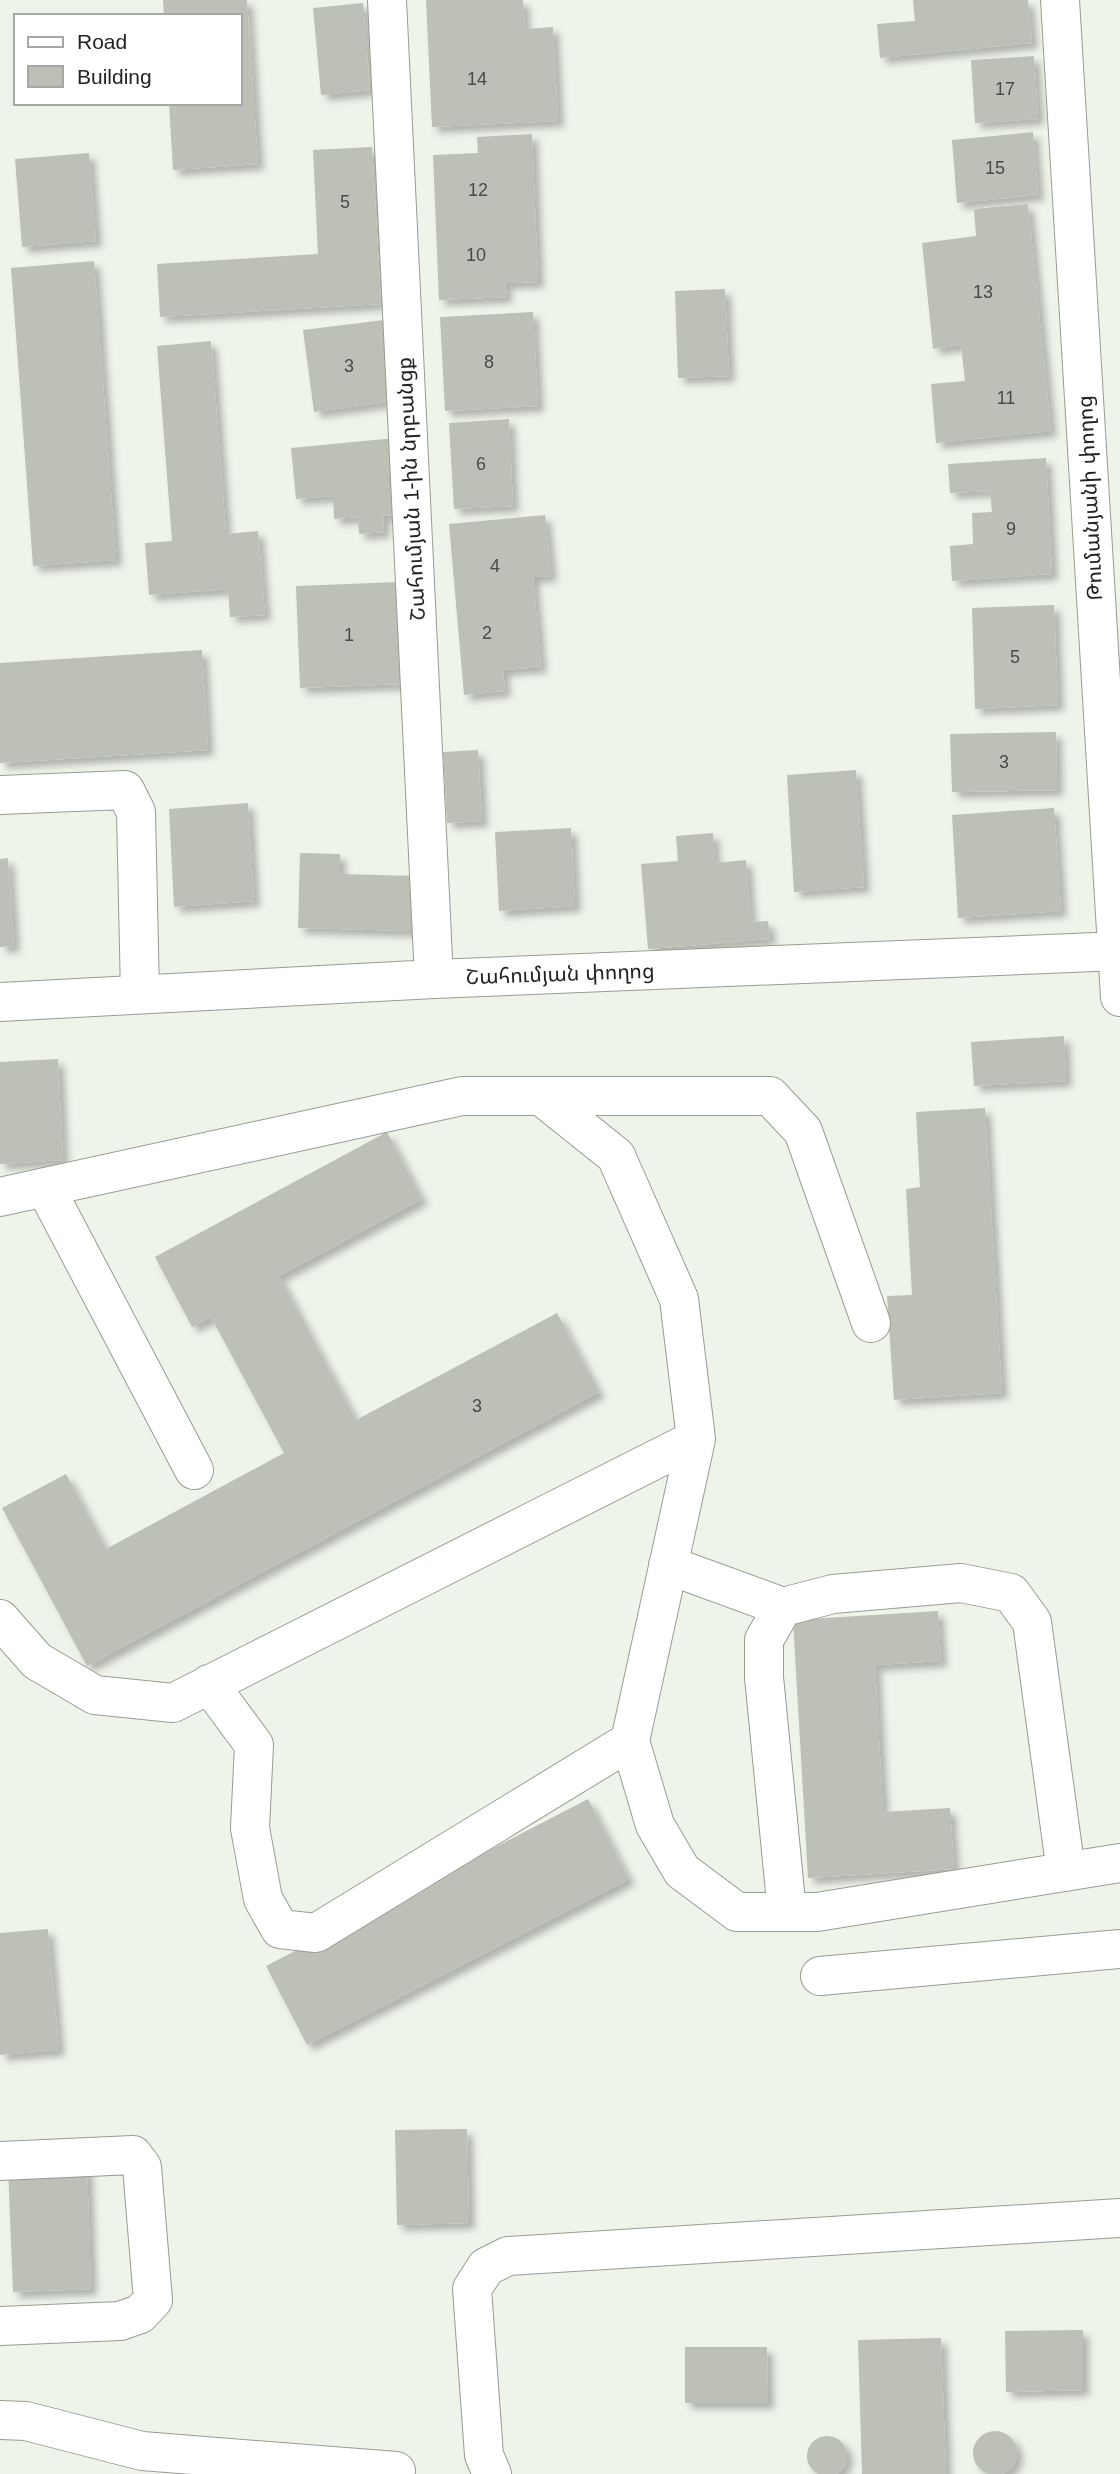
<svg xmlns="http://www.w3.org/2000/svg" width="1120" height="2474" viewBox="0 0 1120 2474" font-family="Helvetica,'Noto Sans Armenian',sans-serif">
<defs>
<filter id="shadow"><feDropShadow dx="6" dy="6" stdDeviation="3.5" flood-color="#0004"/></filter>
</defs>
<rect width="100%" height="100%" fill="#eff4ea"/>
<path fill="#bcc0b7" filter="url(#shadow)" d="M163,0H247L258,164L173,170L169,103H240V16H164Z
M426,0H523L525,29L553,27L558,121L432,127Z
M913,0H1028L1032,43L880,58L877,24L915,21Z
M363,3L370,90L321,95L313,8Z
M1034,56L1038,119L975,123L971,60Z
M1033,132L1038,195L957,203L952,140Z
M532,134L538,282L505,283L507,297L439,300L433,155L478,153L477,137Z
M372,147L381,304L160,317L157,264L318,254L313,150Z
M89,153L96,241L22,247L15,159Z
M1028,204L1051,431L936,443L931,384L965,381L961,345L933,349L922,243L976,236L974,209Z
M94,261L116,560L33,566L11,268Z
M725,289L729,376L678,378L675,291Z
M533,312L538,406L445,411L440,317Z
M384,320L394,401L314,412L303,330Z
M211,341L226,534L258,531L265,615L230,617L228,589L149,595L145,543L172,541L157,346Z
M509,419L513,506L454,509L449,423Z
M395,438L401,514L383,516L384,532L359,534L358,517L334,519L333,496L296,499L291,448Z
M1046,458L1052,574L952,581L950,546L973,544L972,513L992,512L990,491L950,493L948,464Z
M545,515L551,576L533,577L541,667L503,670L505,691L464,695L449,524Z
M399,582L402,684L300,688L296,586Z
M1054,605L1058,705L975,709L972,608Z
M202,650L208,750L0,763V663Z
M1056,732L1057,790L952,792L950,734Z
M478,750L482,821L447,823L443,752Z
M856,770L864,887L794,892L787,775Z
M248,803L254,901L174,907L169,809Z
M1054,808L1061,911L958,918L952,815Z
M571,828L575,906L499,911L495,832Z
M713,833L715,863L746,860L751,922L768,921L770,939L648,949L641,864L678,861L676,836Z
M300,853L340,854V874L416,876L415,931L298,928Z
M8,858L14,946L0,947V859Z
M1064,1036L1066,1081L974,1086L971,1042Z
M58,1059L63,1160L0,1164V1062Z
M985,1108L1002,1393L894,1400L887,1296L912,1295L906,1189L920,1187L916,1112Z
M387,1132L422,1199L279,1276L356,1420L557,1313L599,1392L87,1666L2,1508L66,1474L106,1549L284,1453L211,1317L192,1327L155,1257Z
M938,1611L941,1661L875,1665L883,1812L950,1808L954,1869L808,1878L793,1620Z
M588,1799L629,1879L307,2045L266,1966Z
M48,1929L59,2050L0,2055V1933Z
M467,2129L469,2223L397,2225L395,2130Z
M87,2166L91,2289L13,2292L8,2168Z
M1083,2330V2390L1006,2392L1005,2331Z
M941,2338L946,2474H862L858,2340Z
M685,2347H767L768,2403H685Z
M973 2453a22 22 0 1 1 44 0a22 22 0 1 1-44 0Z
M807 2456a20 20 0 1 1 40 0a20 20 0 1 1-40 0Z"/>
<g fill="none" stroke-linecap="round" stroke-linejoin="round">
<defs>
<path id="minor" d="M387,0L434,979
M1060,0L1120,997
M0,795L125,790L136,812L140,994
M0,1002L434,979L1120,951
M541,1096H770L803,1131L871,1323
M45,1187L194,1470
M0,1197L462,1096H541L616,1156L679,1299L696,1439L630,1741L655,1825L682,1871L737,1912H817L1120,1863
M668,1565L783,1607
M0,1619L37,1661L95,1695L173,1703L696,1439
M209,1684L254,1745L250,1828L263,1899L280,1929L316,1933L630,1741
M787,1912L764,1677V1640L783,1607L833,1594L961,1583L1011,1593L1032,1622L1066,1872
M820,1976L1120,1949
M0,2161L133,2155L142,2167L153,2300L140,2314L120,2321L0,2326
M0,2420L26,2421L142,2451L396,2471
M492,2474L484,2455L472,2289L486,2267L508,2256L1120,2218"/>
</defs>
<use href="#minor" stroke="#989c93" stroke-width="40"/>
<use href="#minor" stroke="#fff" stroke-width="38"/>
</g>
<g text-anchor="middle" stroke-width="7" stroke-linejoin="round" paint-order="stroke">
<g font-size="18" fill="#484b46">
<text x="477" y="85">14</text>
<text x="1005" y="95">17</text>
<text x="995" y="174">15</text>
<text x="478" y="196">12</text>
<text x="345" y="208">5</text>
<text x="476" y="261">10</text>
<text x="983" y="298">13</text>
<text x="489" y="368">8</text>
<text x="349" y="372">3</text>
<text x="1006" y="404">11</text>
<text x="481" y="470">6</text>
<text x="1011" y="535">9</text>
<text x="495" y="572">4</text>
<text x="487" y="639">2</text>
<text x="349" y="641">1</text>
<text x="1015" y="663">5</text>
<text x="1004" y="768">3</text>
<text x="477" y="1412">3</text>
</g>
<g font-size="21" fill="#222420" stroke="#fff">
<text transform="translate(411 489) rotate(-93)" y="7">Շահումյան 1-ին նրբանցք</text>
<text transform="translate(1090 498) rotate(-93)" y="7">Թումանյանի փողոց</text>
<text transform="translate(560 974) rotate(-2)" y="7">Շահումյան փողոց</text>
</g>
</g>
<rect x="14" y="14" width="228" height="91" fill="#ffffff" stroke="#a7a7a6" stroke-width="2"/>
<rect x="28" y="37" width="35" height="10" fill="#ffffff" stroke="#a7a7a6" stroke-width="2"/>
<text x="77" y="49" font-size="21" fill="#222420">Road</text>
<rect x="28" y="66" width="35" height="21" fill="#bcc0b7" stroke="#a7a7a6" stroke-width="2"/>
<text x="77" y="84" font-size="21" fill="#222420">Building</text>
</svg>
